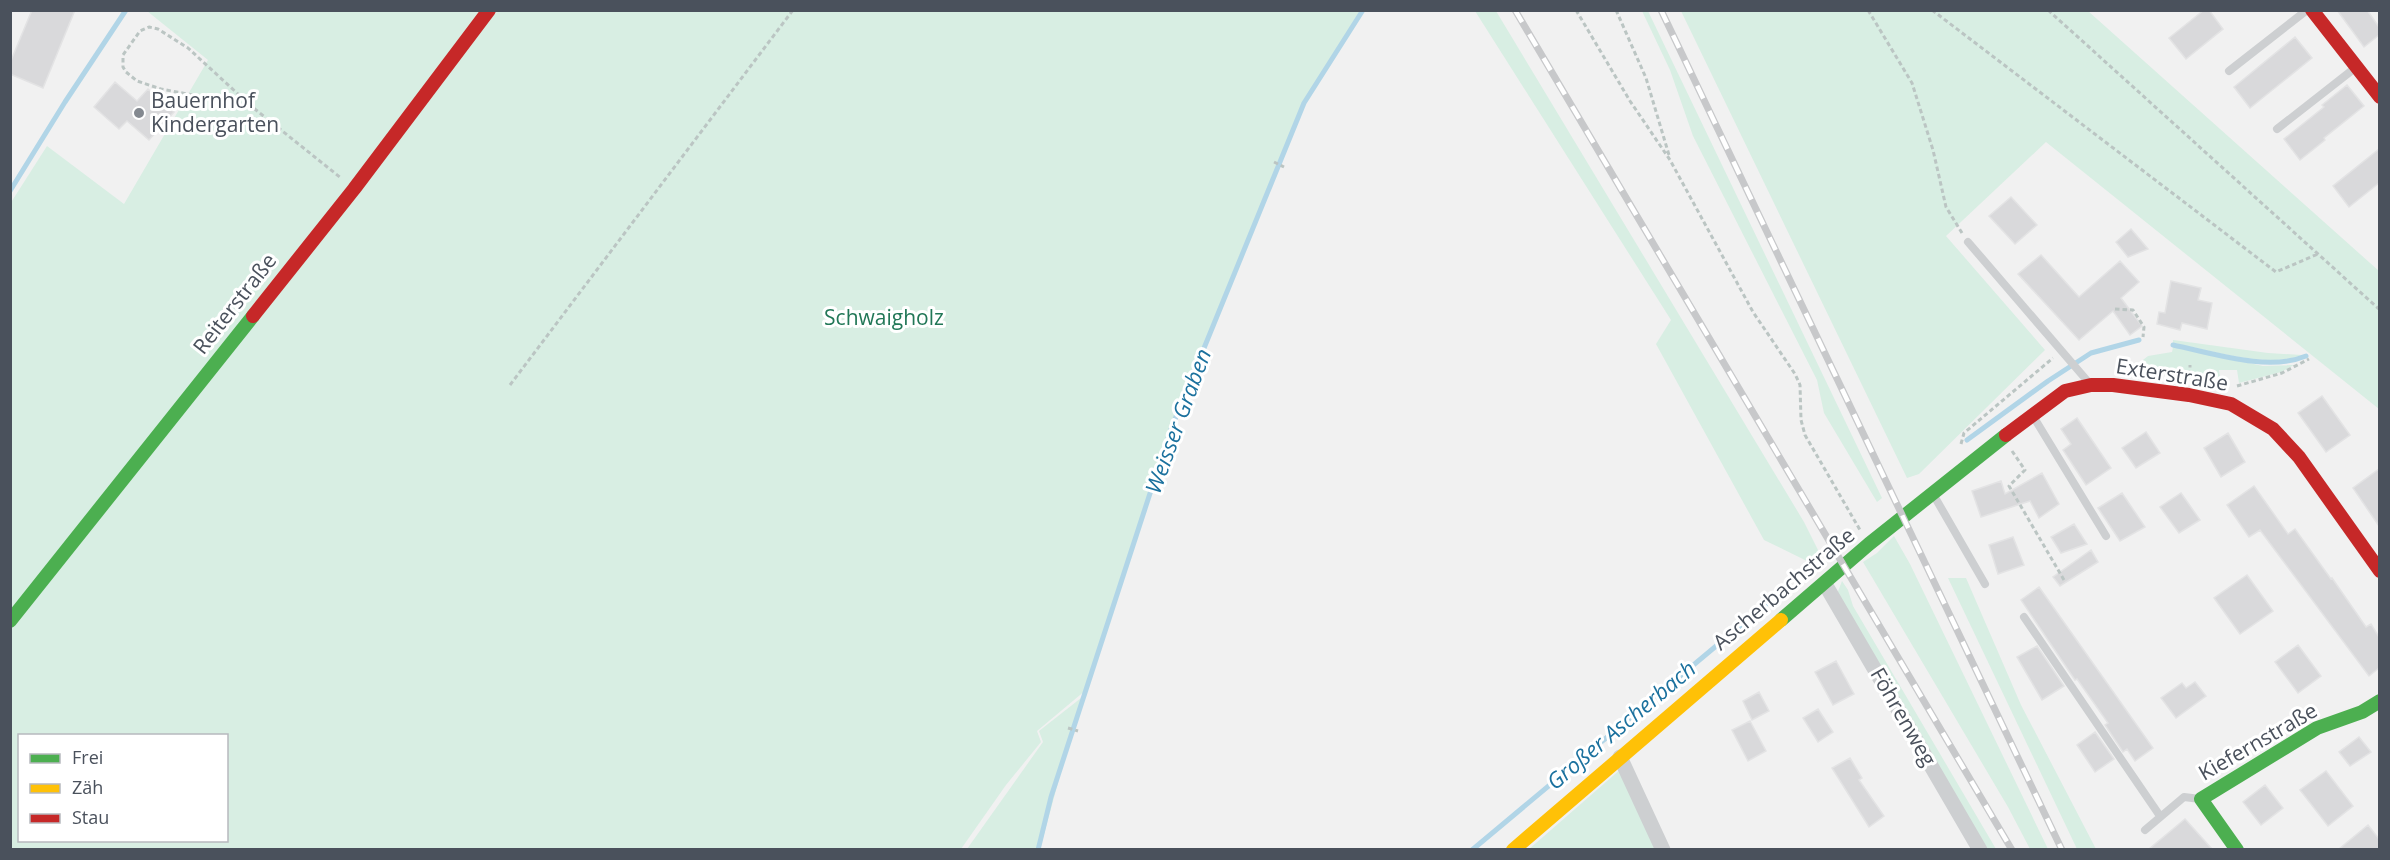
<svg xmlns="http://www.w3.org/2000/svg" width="2390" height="860" viewBox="0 0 2390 860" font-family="'Open Sans',sans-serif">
<rect width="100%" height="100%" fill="#f1f1f1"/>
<path fill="#d8eee3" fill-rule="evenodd" d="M147,11H1363L1304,103L1171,429L1086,690L1037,731L1041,742L1006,785L961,849H11L10,204L47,146L124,204L208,60ZM20,736H226V840H20Z
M1475,11H1496L1804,522L1821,556L1809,562L1764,540L1656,344L1671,320Z
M1642,11H1648L1882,498L1877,502L1824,413L1817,380L1693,136L1670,70Z
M1681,11H2088L2379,271V409L2046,142L1946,236L2045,350L1919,474L1907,478Z
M2173,340L2268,353L2302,355C2266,369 2211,350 2173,343Z
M2173,347L2263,366L2294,365L2281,372L2239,383L2237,370H2219L2221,384L2144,369L2142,366L2143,360L2148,356L2172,352Z
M1894,536L1910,564L2048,849H2030L2008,807L1863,562L1877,553Z
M1948,578H1966L2021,705L2096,849H2077Z
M1842,581L1848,590L1853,606L1996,849H1985L1837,594Z
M1081,698L1040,849H967L1043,742L1039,731Z
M1622,768L1662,850H1528Z"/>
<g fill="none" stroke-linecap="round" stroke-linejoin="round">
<path stroke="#b1d5e7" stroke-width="5" d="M10,191L65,102L126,10
M2173,345C2212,353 2268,372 2306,356
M1967,440L2048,381L2091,353L2139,340
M1038,850L1051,797L1171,429L1304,103L1363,10
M1472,850L1770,601"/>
</g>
<path fill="#d9d9db" stroke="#e3e3e4" stroke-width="1.5" d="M32,10H75L43,88L10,74V63Z
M2204,10H2209L2223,29L2186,59L2169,38Z
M2337,10H2367L2379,27V35L2364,47Z
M2295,37L2312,58L2250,108L2234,87Z
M115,82L137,101L148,89L174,112L149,140L127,121L119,129L94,107Z
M2347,85L2364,106L2324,138L2325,140L2300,160L2284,139L2324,107L2322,105Z
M2379,149V183L2349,207L2333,186Z
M2011,197L2037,225L2015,244L1989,216Z
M2131,229L2148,249L2128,257L2116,242Z
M2041,255L2079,297L2120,261L2139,282L2121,298L2142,326L2130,335L2113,311L2079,340L2018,274Z
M2171,281L2201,288L2198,300L2212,303L2207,329L2182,323L2180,330L2157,324L2159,312L2165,313Z
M2322,396L2350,435L2326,452L2298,413Z
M2077,418L2111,468L2086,485L2063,450L2071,444L2061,429Z
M2146,432L2160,453L2136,468L2122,448Z
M2228,433L2245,462L2221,477L2204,448Z
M2379,469V526L2353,488Z
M2042,473L2059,504L2039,518L2030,501L1981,517L1972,491L2001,481L2005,494Z
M2254,486L2288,534L2295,529L2331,579L2332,578L2366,627L2371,624L2379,637V668L2369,676L2260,530L2249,537L2227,505Z
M2122,493L2145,527L2120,541L2098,508Z
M2181,493L2200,520L2179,533L2160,507Z
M2074,524L2087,544L2061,553L2051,537Z
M2013,537L2024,565L1998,574L1989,545Z
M2091,550L2098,562L2060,586L2053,577Z
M2247,575L2273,611L2240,634L2214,598Z
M2039,587L2153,748L2135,761L2127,749L2123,752L2105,725L2108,723L2077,679L2075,680L2021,600Z
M2298,645L2321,676L2298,693L2275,662Z
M2037,646L2064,686L2042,700L2017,657Z
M1836,661L1854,694L1833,705L1815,672Z
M2195,682L2206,696L2176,718L2161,698L2182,683L2186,688Z
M1759,692L1769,711L1752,720L1743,701Z
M1818,709L1833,732L1818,742L1803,718Z
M1750,721L1766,751L1748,761L1732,730Z
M2095,732L2114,759L2095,772L2077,745Z
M2359,737L2371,752L2350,766L2339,752Z
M1850,758L1862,778L1859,780L1884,816L1869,827L1832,768Z
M2326,771L2353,806L2328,826L2300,790Z
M2265,785L2283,808L2261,825L2243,802Z
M2185,819L2212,849H2149Z
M2368,825L2379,839V849H2339Z"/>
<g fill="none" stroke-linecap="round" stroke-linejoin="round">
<path stroke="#bbc5c3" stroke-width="3" stroke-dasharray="4.5 3" stroke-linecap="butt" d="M1576,10L1630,101L1670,160L1753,312L1795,374L1800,385L1801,420L1805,435L1860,530
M1616,10L1646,78L1669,155
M1868,10L1912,83L1933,150L1946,207L1962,233
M1932,10L2276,272L2318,254
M2048,10L2380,310
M251,106L188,48L158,29L149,27L140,31L123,55V67L126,72L137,81L161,89L251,106L341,178
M1274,162L1284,167
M2115,309L2133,310L2144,327L2143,337
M2190,375V365
M510,385L793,10
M2237,386L2282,373L2309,359
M1961,444L1964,433L2053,358
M2012,451L2025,470L2009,486L2064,580
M1802,565L1812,570
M1068,728L1078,731"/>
<path stroke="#cdcfd1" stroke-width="8" d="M2229,71L2307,10
M2277,129L2355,68
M1968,242L2090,384
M2033,416L2106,536
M1933,494L1985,584
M2024,617L2160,816
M2145,830L2184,797L2200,799"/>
<path stroke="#cdcfd1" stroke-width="15" d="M1825,584L1980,850
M1620,757L1663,850"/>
<path stroke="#4caf50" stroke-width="14" d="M1781,620L1869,544L2006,435
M10,621L253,316
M2237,850L2201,799L2317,728L2362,712L2380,701"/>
<path stroke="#ffc107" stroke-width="14" d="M1513,850L1781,620"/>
<path stroke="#c62828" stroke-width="14" d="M2312,10L2380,97
M253,316L354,189L489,10
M2006,435L2065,391L2091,385H2113L2189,395L2231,404L2273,429L2299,457L2380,571"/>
<defs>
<path id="rail" d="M1515,10L2012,850
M1661,10L2062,850"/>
</defs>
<use href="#rail" stroke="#c7c8ca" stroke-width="7"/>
<use href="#rail" stroke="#fff" stroke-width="4.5" stroke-dasharray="14" stroke-linecap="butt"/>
</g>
<circle fill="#848990" stroke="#fff" stroke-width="2" cx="139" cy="113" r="6"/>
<g text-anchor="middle" stroke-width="6" stroke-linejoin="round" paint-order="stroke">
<g font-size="21" fill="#4a515c" stroke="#fff" text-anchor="start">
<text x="151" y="108">Bauernhof<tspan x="151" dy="24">Kindergarten</tspan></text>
</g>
<g font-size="21" fill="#4a515c" stroke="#fff">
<text transform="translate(235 304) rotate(-52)" y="7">Reiterstraße</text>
<text transform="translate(2172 375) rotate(9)" y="7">Exterstraße</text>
<text transform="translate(1784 589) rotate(-40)" y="7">Ascherbachstraße</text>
<text transform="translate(1903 717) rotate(60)" y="7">Föhrenweg</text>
<text transform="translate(2258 742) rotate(-30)" y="7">Kiefernstraße</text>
</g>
<g font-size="21" fill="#217757" stroke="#fff">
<text x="884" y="325">Schwaigholz</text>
</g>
<g font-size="22" font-style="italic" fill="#1b719e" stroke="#fff">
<text transform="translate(1178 421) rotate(-70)" y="8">Weisser Graben</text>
<text transform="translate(1621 725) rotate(-40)" y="8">Großer Ascherbach</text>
</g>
</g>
<rect width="2390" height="860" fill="none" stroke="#4a515c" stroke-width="24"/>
<rect x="18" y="734" width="210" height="108" fill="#ffffff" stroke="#b7b9be" stroke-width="1.5"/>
<rect x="30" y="754" width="30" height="9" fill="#4caf50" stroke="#b7b9be" stroke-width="1.5"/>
<text x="72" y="764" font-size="18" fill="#4a515c">Frei</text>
<rect x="30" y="784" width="30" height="9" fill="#ffc107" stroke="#b7b9be" stroke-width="1.5"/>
<text x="72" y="794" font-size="18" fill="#4a515c">Zäh</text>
<rect x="30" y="814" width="30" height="9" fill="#c62828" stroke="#b7b9be" stroke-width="1.5"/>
<text x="72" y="824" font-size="18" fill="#4a515c">Stau</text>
</svg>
